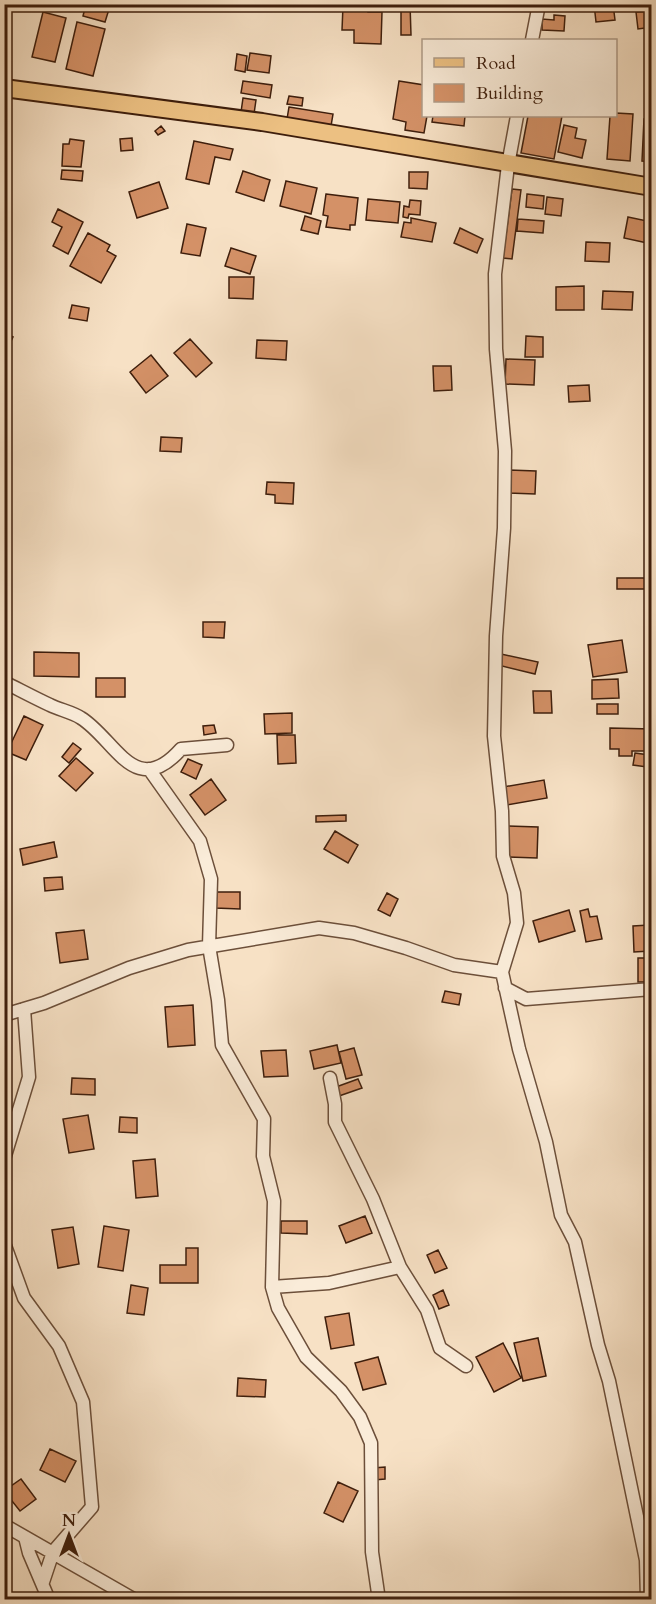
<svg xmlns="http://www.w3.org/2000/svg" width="656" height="1604" viewBox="0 0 656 1604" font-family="Cardo,serif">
<rect width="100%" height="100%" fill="#f7e1c5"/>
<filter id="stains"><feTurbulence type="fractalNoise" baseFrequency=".00333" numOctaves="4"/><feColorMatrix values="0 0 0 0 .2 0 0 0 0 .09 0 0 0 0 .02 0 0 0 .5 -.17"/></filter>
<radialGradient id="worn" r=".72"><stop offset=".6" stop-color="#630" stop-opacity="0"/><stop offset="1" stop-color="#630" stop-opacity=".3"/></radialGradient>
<path fill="#d49167" stroke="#3e1e0c" stroke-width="1.5" d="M86,4L110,6L105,22L83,16Z
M376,4H410L411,35H401V9H377Z
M546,4H564L563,10L546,9Z
M594,4H613L615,20L596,22Z
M343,6H368V12H382L381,44L354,43V30H342Z
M652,11V27L638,29L636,12Z
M43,12L66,18L55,62L32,57Z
M554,15L565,16L564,31L542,30V19L554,20Z
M77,22L105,29L93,76L66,69Z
M250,53L271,56L269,73L247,70Z
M237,54L247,56L245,72L235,70Z
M243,81L272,85L270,98L241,93Z
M399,81L424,85V116H427L424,133L405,130L406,122L393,119Z
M289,96L303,98L302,106L287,104Z
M243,98L256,100L254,114L241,112Z
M289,107L333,114L331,126L287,119Z
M616,113L633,114L630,161L607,159L610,116H616Z
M433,116H465L464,126L432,122Z
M528,116H562L554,159L521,153Z
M644,119H652V162L642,161Z
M564,125L577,128L575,138L586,140L582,158L558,152Z
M161,126L165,131L158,135L155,131Z
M132,138L133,150L121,151L120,139Z
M70,139L84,141L81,167L62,166L63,144H69Z
M194,141L233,149L230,160L215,157L209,184L186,179Z
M62,170L83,171L82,181L61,179Z
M243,171L270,180L264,201L236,192Z
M409,172H428L427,189L409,188Z
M286,181L317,188L311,214L280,206Z
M159,182L168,208L137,218L129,192Z
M512,189L521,190L512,259L503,258Z
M326,194L358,198L355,225H350V230L326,227L328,216L323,215Z
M527,194L544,196L543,209L526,207Z
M547,197L563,199L561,216L545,214Z
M368,199L400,202L398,223L366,220Z
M410,200L421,201L420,215L409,214L408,218L403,217L404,206L409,207Z
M58,209L83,222L68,254L53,246L62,227L52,222Z
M305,216L321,221L318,234L301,230Z
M628,217L652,222V244L624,238Z
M411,218L436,223L432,242L401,237L404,222L411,223Z
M518,219L544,221L543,233L517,231Z
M187,224L206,228L200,256L181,253Z
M460,228L483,239L477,253L454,243Z
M88,233L110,245L107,251L116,256L101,283L70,266Z
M586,242L610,243L609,262L585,261Z
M231,248L256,256L250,274L225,266Z
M229,277H254L253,299L229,298Z
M584,286V310H556V287Z
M603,291L633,292L632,310L602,309Z
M72,305L89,308L87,321L69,318Z
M4,333L13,337L4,357Z
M526,336L543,337V357H525Z
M190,339L212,363L196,377L174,353Z
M257,340L287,341L286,360L256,358Z
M151,355L168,376L146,393L130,372Z
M506,359L535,360L534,385L505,384Z
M433,366H451L452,390L434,391Z
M589,385L590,401L569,402L568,386Z
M161,437L182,438L181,452L160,451Z
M509,470L536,471L535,494L508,493Z
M267,482L294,483L293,504L275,503V495L266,494Z
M617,578H650V589H617Z
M203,622H225L224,638L203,637Z
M622,640L627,672L593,677L588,645Z
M34,652L79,653V677L34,676Z
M501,654L538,662L535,674L498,665Z
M96,678H125V697H96Z
M618,679L619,698L592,699V680Z
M533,691H551L552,713H534Z
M597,704H618V714H597Z
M292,713V733L265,734L264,714Z
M24,716L43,725L26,760L7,752Z
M214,725L216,733L204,735L203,726Z
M610,728L652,729L651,751H632V756H619V749H610Z
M277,735H295L296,763L278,764Z
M73,743L81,749L69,763L62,757Z
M635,753L649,755L647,767L633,765Z
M76,758L93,773L76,791L59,776Z
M188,759L202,765L196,779L181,772Z
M211,779L226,800L205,815L190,795Z
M544,780L547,798L507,805L503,787Z
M346,815V821L316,822V816Z
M506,826L538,827L537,858L505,857Z
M335,831L358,845L348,863L324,849Z
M54,842L57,857L23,865L20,849Z
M62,877L63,889L45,891L44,878Z
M216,892H240V909L215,908Z
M387,893L398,899L390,916L378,910Z
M588,909L590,917L597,916L602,939L586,942L580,911Z
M569,910L575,931L539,942L533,921Z
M649,925L650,951L634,952L633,926Z
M84,930L88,959L60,963L56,933Z
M638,958H652V982H638Z
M445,991L461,994L459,1005L442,1002Z
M193,1005L195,1045L168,1047L165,1007Z
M337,1045L341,1063L314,1069L310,1051Z
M354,1048L362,1075L346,1079L339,1052Z
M286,1050L288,1076L264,1077L261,1051Z
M72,1078L95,1079V1095L71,1094Z
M358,1079L362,1088L339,1096L336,1087Z
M88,1115L94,1149L69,1153L63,1119Z
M120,1117L137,1118V1133L119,1132Z
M155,1159L158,1196L136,1198L133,1161Z
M365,1216L372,1233L346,1243L339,1226Z
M281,1221H307V1234L281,1233Z
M104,1226L129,1230L123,1271L98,1267Z
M73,1227L79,1264L58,1268L52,1230Z
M186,1248H198V1283H160V1265H186Z
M438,1250L447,1268L435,1273L427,1255Z
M131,1285L148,1288L144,1315L127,1313Z
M443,1290L449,1305L439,1309L433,1295Z
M349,1313L354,1345L331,1349L325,1317Z
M538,1338L546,1376L523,1381L514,1343Z
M503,1343L521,1378L494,1392L476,1357Z
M4,1356L11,1357L10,1390H4Z
M378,1357L386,1384L363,1390L355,1363Z
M238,1378L266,1380L265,1397L237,1396Z
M50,1449L76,1461L65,1482L40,1470Z
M385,1467V1479L374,1480L373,1468Z
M21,1479L36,1499L20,1511L4,1491Z
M338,1482L358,1491L343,1522L324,1513Z"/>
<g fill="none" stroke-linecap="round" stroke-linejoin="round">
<defs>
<path id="minor" d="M532,40L539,4
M517,116L508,165L495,274L496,349L505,451L504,528L496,636L494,736L502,811L503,856L514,893L517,923L502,972L519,1049L546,1142L561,1215L575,1242L598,1345L609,1381L646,1560L647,1600
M4,682C20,690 35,698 50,705C60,710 72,712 81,718C115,739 135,801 181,749L227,745
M149,769L200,841L211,879L209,946L218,1000L222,1045L264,1119L263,1156L274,1201L272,1287L278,1308L306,1357L341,1391L360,1417L371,1443L372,1552L379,1600
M505,988L526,999L652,989
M4,1015L44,1003L129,968L188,950L319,928L354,933L406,948L454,965L502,972
M330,1078L335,1104V1122L373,1199L400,1267L427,1310L440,1348L466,1366
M4,1159L29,1077L24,1009
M4,1243L24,1298L59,1346L83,1402L92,1507L53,1552L43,1582
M272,1287L329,1283L400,1267
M4,1525L135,1600
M25,1537L29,1553L49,1600"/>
<path id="major" d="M4,88L262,122L652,187"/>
</defs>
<use href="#minor" stroke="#6c4f3a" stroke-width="15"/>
<use href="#major" stroke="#3e1e0c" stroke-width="20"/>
<use href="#minor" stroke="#faecd9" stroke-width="12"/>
<use href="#major" stroke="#ecc082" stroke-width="16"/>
</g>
<rect width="656" height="1604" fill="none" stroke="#f7e1c5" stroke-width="24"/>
<rect x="6" y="6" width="644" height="1592" fill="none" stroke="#3e1e0c" stroke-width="3"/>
<rect x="12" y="12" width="632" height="1580" fill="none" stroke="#3e1e0c" stroke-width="1.5"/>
<rect x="422" y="39" width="195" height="78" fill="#faecd9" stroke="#af9a87" stroke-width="1.5"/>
<rect x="434" y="58" width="30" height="9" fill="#ecc082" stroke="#af9a87" stroke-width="1.5"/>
<text x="476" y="69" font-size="18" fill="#3e1e0c">Road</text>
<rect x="434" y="84" width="30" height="18" fill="#d49167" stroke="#af9a87" stroke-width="1.5"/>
<text x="476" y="99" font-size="18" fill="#3e1e0c">Building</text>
<g transform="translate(69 1535)" stroke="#faecd9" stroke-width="4.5" paint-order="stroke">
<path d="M0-4.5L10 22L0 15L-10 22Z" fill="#3e1e0c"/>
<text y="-9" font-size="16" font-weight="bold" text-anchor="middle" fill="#3e1e0c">N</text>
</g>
<rect width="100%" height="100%" filter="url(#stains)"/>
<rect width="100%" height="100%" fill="url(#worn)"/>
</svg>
